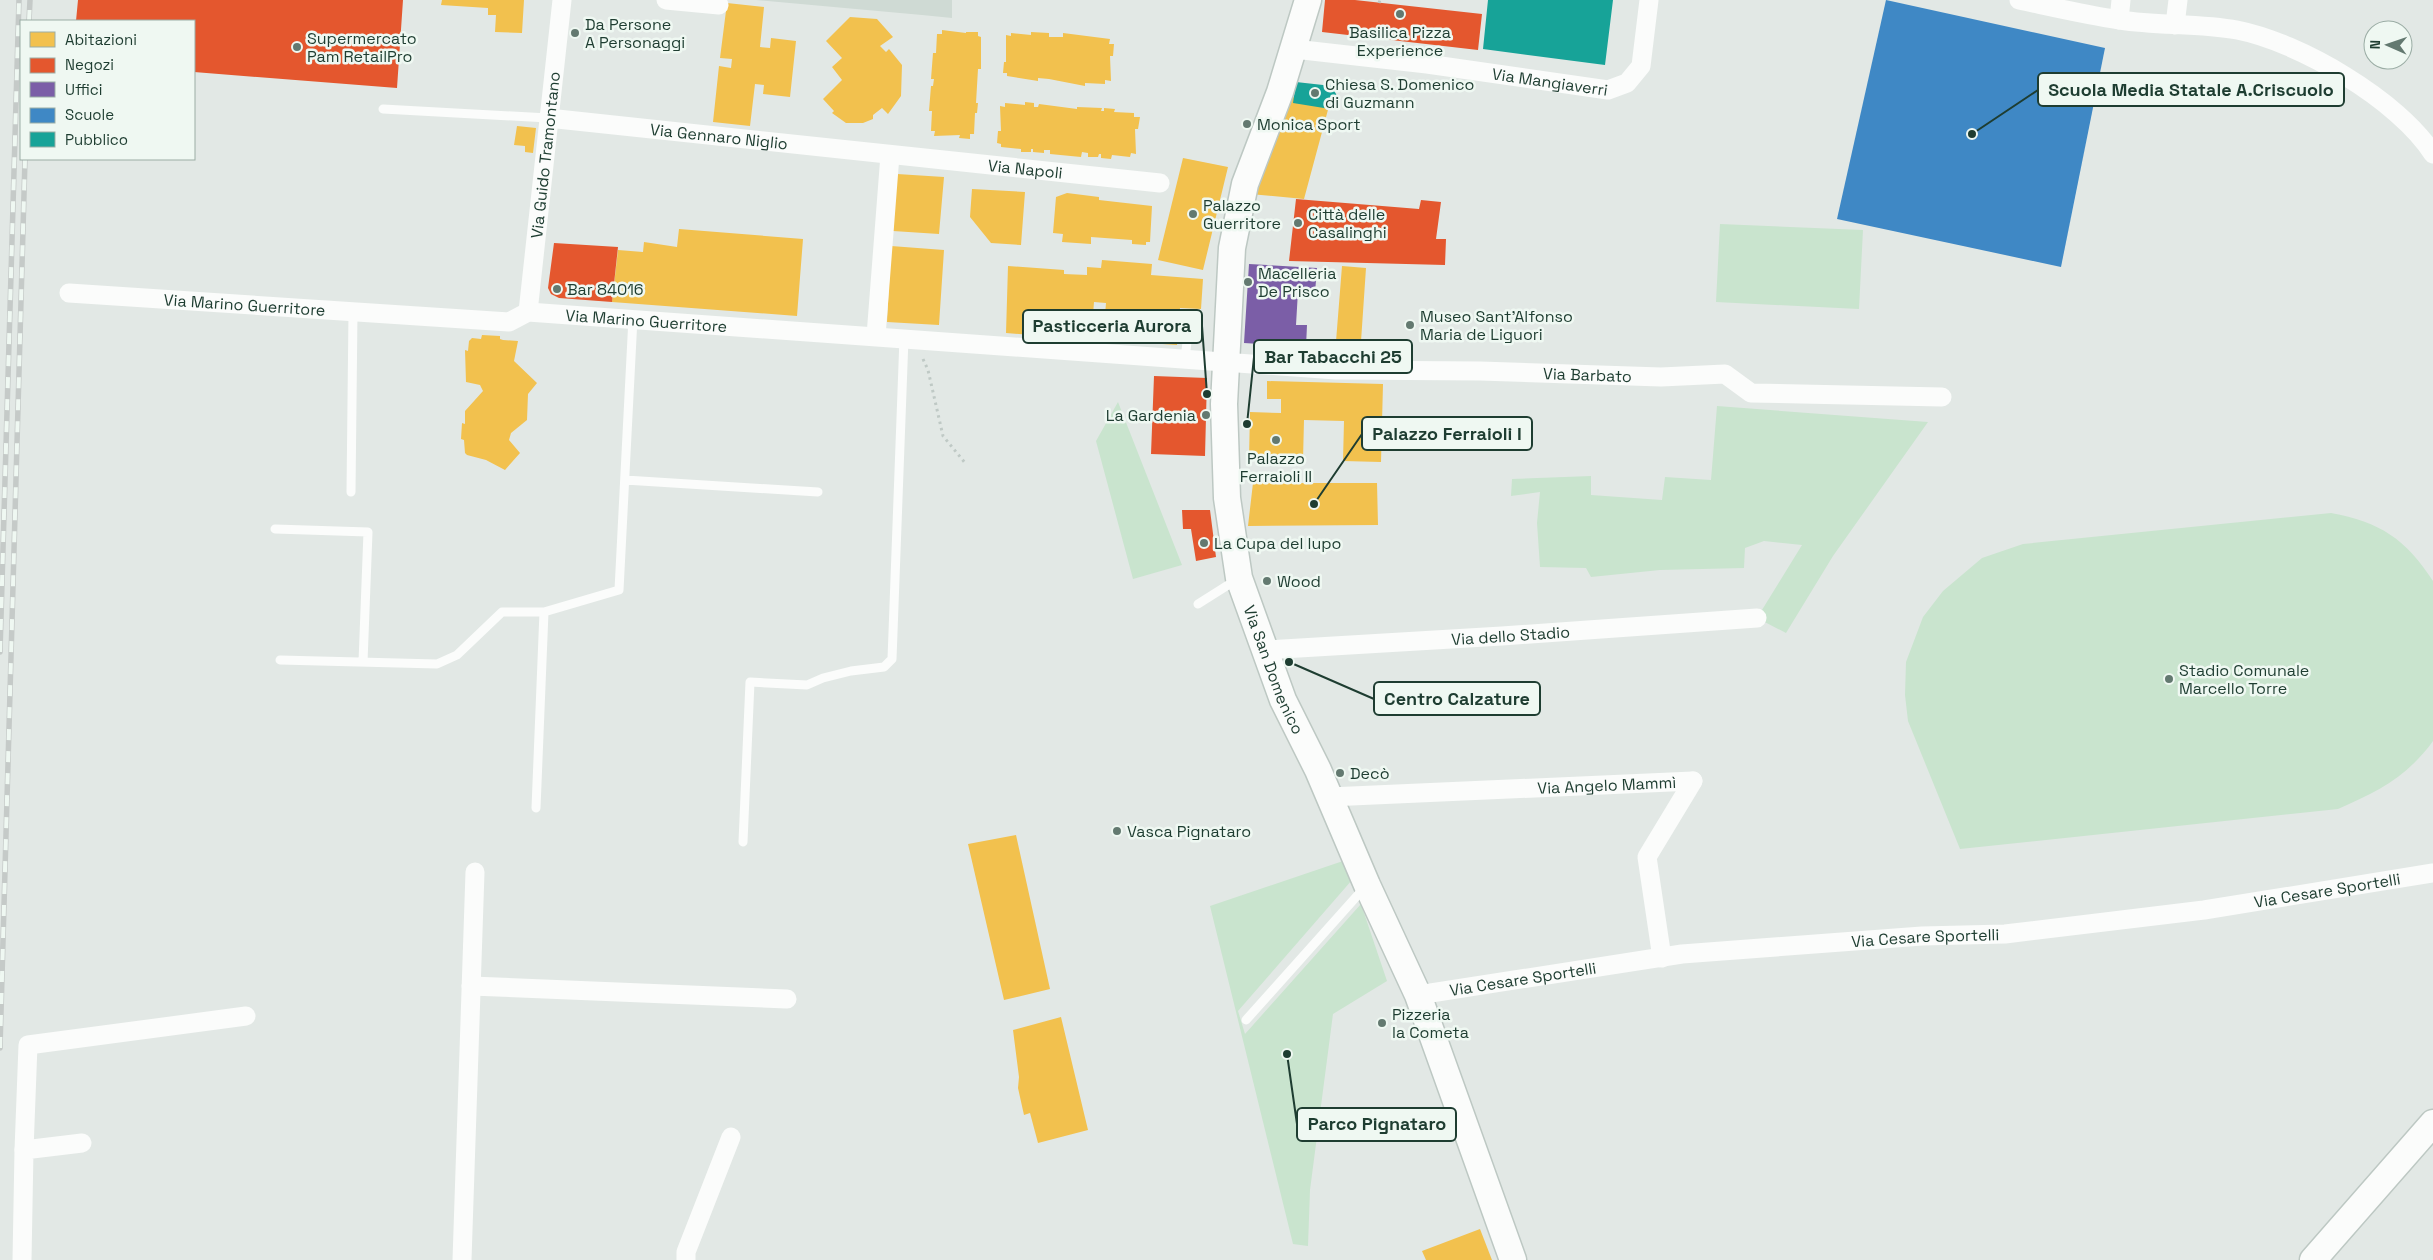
<svg xmlns="http://www.w3.org/2000/svg" width="2433" height="1260" viewBox="0 0 2433 1260" font-family="'Space Grotesk',sans-serif">
<rect width="100%" height="100%" fill="#e2e8e5"/>
<path fill="#cfdad4" d="M756,0H952V18L922,15Z"/>
<path fill="#c9e4ce" d="M1720,224L1863,230L1859,309L1716,302Z
M1118,402L1182,565L1133,579L1096,441Z
M1717,406L1928,422L1833,556L1786,633L1757,618L1802,545L1764,541L1745,548L1744,568L1660,570L1591,577L1586,568L1540,567L1537,523L1540,492L1511,496L1512,479L1591,476V495L1662,500L1665,477L1711,480Z
M2331,513C2380,522 2406,539 2433,581V741C2407,777 2377,792 2338,809L1960,849L1908,721L1905,695L1906,662L1923,617L1943,591L1982,558L2023,544Z
M1343,861L1352,880L1238,1011L1245,1034L1361,904L1387,981L1333,1014L1310,1190L1308,1246L1293,1244L1210,906Z"/>
<path fill="#f2c14e" d="M442,0H524L522,33L495,32L496,15H488V8L441,5Z
M727,3L764,7L760,47L770,48L771,38L796,41L790,97L763,94L764,85L755,84L750,126L713,122L719,66L731,68L732,59L720,58Z
M850,17L877,19L893,37L880,46L886,52L889,49L902,65L901,96L888,114L882,108L873,115V119L863,123H846L832,113L834,111L823,99L842,80L832,67L842,58L826,41Z
M942,30L966,33V32H978V36L981,37V69H978L976,103H978L977,113H975L974,134H970V139L959,138L960,135L934,136L935,131H931L932,111H929L931,86H933L934,79H931L933,53H936L937,34H942Z
M1031,32L1049,33V37H1063V33L1110,39L1109,44H1114L1113,56H1110L1111,81L1105,80V84L1085,83V86L1049,79L1038,78V81L1007,76V73H1003L1004,62H1006V35L1011,36V33L1031,35Z
M1289,96L1329,106L1304,199L1250,194Z
M1025,102L1034,103V107H1038L1039,104L1077,109V107L1102,108L1101,111H1104V108L1115,109L1114,112L1134,113V117H1140L1138,129H1135L1136,154L1131,153L1130,157L1112,155L1111,159L1101,158V154H1099L1098,157H1088V153L1082,152L1081,157L1050,154V150H1044V153L1033,152V149H1031V152H1021V149L1001,147V144L997,143L998,131H1001L1000,106L1005,107V103L1025,105Z
M517,126L536,128L533,153L525,152V146L514,145Z
M1183,158L1228,167L1203,270L1158,260Z
M897,174L944,177L939,234L893,231Z
M972,189L1025,192L1021,245L991,243L970,217Z
M1067,193L1099,197V200L1152,206L1150,242H1146V245L1132,244V240L1091,237V244L1062,242L1063,234L1053,233L1056,197Z
M679,229L803,239L797,316L612,302L618,250L643,252L644,242L677,247Z
M891,246L944,250L939,325L887,322Z
M1102,260L1152,264L1151,275L1203,279L1201,309L1180,308L1177,345L1103,340L1106,303L1094,302L1091,340L1006,333L1008,266L1064,270V274L1087,275V267L1101,268Z
M1342,266L1366,268L1360,356L1335,354Z
M482,335L500,336V339L503,340L518,341L514,361L537,383L528,394L527,420L511,433L509,440L520,453L505,470L486,460L467,455L465,453L464,440L461,439L462,423L465,424V411L483,391L480,385L466,382L465,350L468,351L469,341L472,338L481,339Z
M1267,381L1383,384L1381,462L1343,461L1344,421L1304,420L1303,460L1249,459L1250,412L1281,413V399H1267Z
M1253,483H1377L1378,525L1248,526Z
M1016,835L1050,989L1004,1000L968,844Z
M1061,1017L1088,1130L1038,1143L1030,1113L1024,1115L1018,1088L1019,1077L1013,1030Z
M1480,1229L1492,1260H1426L1422,1251Z"/>
<path fill="#e4572e" d="M78,0H403L397,88L194,72V21H76Z
M1325,0H1355L1482,14L1478,50L1322,32Z
M1296,199L1419,209L1421,200L1441,202L1436,239H1446L1445,265L1289,261Z
M554,243L618,247L612,302L559,298L551,294L548,288Z
M1154,376L1207,378L1205,456L1151,454Z
M1182,510H1210L1216,557L1196,561L1191,529H1183Z"/>
<path fill="#7b5ea7" d="M1249,264L1317,268L1315,293L1298,291L1296,325H1307L1306,347L1244,343Z"/>
<path fill="#3f88c5" d="M1886,0L2105,48L2061,267L1837,219Z"/>
<path fill="#17a398" d="M1488,0H1613L1605,65L1483,49Z
M1296,82L1332,86L1337,96L1336,104L1330,109L1293,103Z"/>
<g fill="none" stroke-linecap="round" stroke-linejoin="round">
<defs>
<g id="secondary">
<path id="s8" d="M1308,0L1280,92L1245,184L1232,248L1224,404L1227,498L1239,578L1283,700L1318,770L1367,885L1418,995L1513,1260"/>
<path d="M2313,1260L2433,1123"/>
</g>
</defs>
<use href="#secondary" stroke="#bdc8c3" stroke-width="29"/>
<path stroke="#bfc9c5" stroke-width="3" stroke-dasharray="2.5 4" stroke-linecap="butt" d="M1379,3L1380,0
M923,359L928,370L943,436L966,464"/>
<path stroke="#fbfcfb" stroke-width="9" d="M383,109L548,118
M1185,358L1190,319
M625,480L818,492
M351,492L353,312
M275,529L368,532L363,662
M1198,604L1236,580
M280,660L437,664L457,655L502,612H544
M536,808L544,612L619,590L633,318
M743,842L750,682L807,685L823,678L851,671L884,667L892,659L904,338
M1246,1020L1365,887"/>
<g stroke="#fbfcfb" stroke-width="19">
<path d="M666,0L719,5"/>
<path d="M2019,0C2052,7 2086,15 2120,20C2158,26 2199,23 2237,30C2299,42 2399,100 2433,154"/>
<path d="M2119,20L2121,0"/>
<path d="M2175,25L2178,0"/>
<path id="s1" d="M1294,49L1427,64L1608,90L1627,83L1641,66L1649,0"/>
<path id="s2" d="M548,118L1160,183"/>
<path id="s3" d="M69,293L509,322L528,312L1336,370L1480,371L1661,377L1725,374L1751,393L1942,397"/>
<path id="s4" d="M528,312L562,0"/>
<path d="M876,336L890,155"/>
<path id="s5" d="M1265,650L1502,636L1757,618"/>
<path id="s6" d="M1329,797L1693,781"/>
<path d="M1662,958L1647,857L1693,781"/>
<path d="M471,986L787,999"/>
<path id="s7" d="M1418,995L1682,954L1922,936L2005,934L2204,910L2433,873"/>
<path d="M24,1150L28,1045L246,1016"/>
<path d="M22,1260L24,1150L82,1143"/>
<path d="M462,1260L475,872"/>
<path d="M686,1260V1252L731,1137"/>
</g>
<use href="#secondary" stroke="#fbfcfb" stroke-width="26"/>
<defs>
<path id="rail" d="M29,21L30,0
M0,652L19,0
M0,1048L25,159"/>
</defs>
<use href="#rail" stroke="#c5cac8" stroke-width="5.5"/>
<use href="#rail" stroke="#eff8f2" stroke-width="4" stroke-dasharray="11" stroke-linecap="butt"/>
</g>
<g fill="#637970" stroke="#eff8f2" stroke-width="2">
<circle cx="1400" cy="14" r="5"/>
<circle cx="575" cy="33" r="5"/>
<circle cx="297" cy="47" r="5"/>
<circle cx="1315" cy="93" r="5"/>
<circle cx="1247" cy="124" r="5"/>
<circle cx="1193" cy="214" r="5"/>
<circle cx="1298" cy="223" r="5"/>
<circle cx="1248" cy="282" r="5"/>
<circle cx="557" cy="289" r="5"/>
<circle cx="1410" cy="325" r="5"/>
<circle cx="1206" cy="415" r="5"/>
<circle cx="1276" cy="440" r="5"/>
<circle cx="1204" cy="543" r="5"/>
<circle cx="1267" cy="581" r="5"/>
<circle cx="2169" cy="679" r="5"/>
<circle cx="1340" cy="773" r="5"/>
<circle cx="1117" cy="831" r="5"/>
<circle cx="1382" cy="1023" r="5"/>
</g>
<g text-anchor="middle" stroke-width="5" stroke-linejoin="round" paint-order="stroke">
<g font-size="16" fill="#1e3d31" stroke="#eff8f2" text-anchor="start">
<text x="585" y="30">Da Persone<tspan x="585" dy="18">A Personaggi</tspan></text>
<text x="1400" y="38" text-anchor="middle">Basilica Pizza<tspan x="1400" dy="18">Experience</tspan></text>
<text x="307" y="44">Supermercato<tspan x="307" dy="18">Pam RetailPro</tspan></text>
<text x="1325" y="90">Chiesa S. Domenico<tspan x="1325" dy="18">di Guzmann</tspan></text>
<text x="1257" y="130">Monica Sport</text>
<text x="1203" y="211">Palazzo<tspan x="1203" dy="18">Guerritore</tspan></text>
<text x="1308" y="220">Città delle<tspan x="1308" dy="18">Casalinghi</tspan></text>
<text x="1258" y="279">Macelleria<tspan x="1258" dy="18">De Prisco</tspan></text>
<text x="567" y="295">Bar 84016</text>
<text x="1420" y="322">Museo Sant'Alfonso<tspan x="1420" dy="18">Maria de Liguori</tspan></text>
<text x="1196" y="421" text-anchor="end">La Gardenia</text>
<text x="1276" y="464" text-anchor="middle">Palazzo<tspan x="1276" dy="18">Ferraioli II</tspan></text>
<text x="1214" y="549">La Cupa del lupo</text>
<text x="1277" y="587">Wood</text>
<text x="2179" y="676">Stadio Comunale<tspan x="2179" dy="18">Marcello Torre</tspan></text>
<text x="1350" y="779">Decò</text>
<text x="1127" y="837">Vasca Pignataro</text>
<text x="1392" y="1020">Pizzeria<tspan x="1392" dy="18">la Cometa</tspan></text>
</g>
<g font-size="16" fill="#1e3d31" stroke="#eff8f2">
<text dy="6" stroke="none"><textPath href="#s1" startOffset="258">Via Mangiaverri</textPath></text>
<text dy="6" stroke="none"><textPath href="#s2" startOffset="172">Via Gennaro Niglio</textPath></text>
<text dy="6" stroke="none"><textPath href="#s4" startOffset="158">Via Guido Tramontano</textPath></text>
<text dy="6" stroke="none"><textPath href="#s2" startOffset="480">Via Napoli</textPath></text>
<text dy="6" stroke="none"><textPath href="#s3" startOffset="176">Via Marino Guerritore</textPath></text>
<text dy="6" stroke="none"><textPath href="#s3" startOffset="581">Via Marino Guerritore</textPath></text>
<text dy="6" stroke="none"><textPath href="#s3" startOffset="1524">Via Barbato</textPath></text>
<text dy="6" stroke="none"><textPath href="#s5" startOffset="246">Via dello Stadio</textPath></text>
<text dy="6" stroke="none"><textPath href="#s8" startOffset="689">Via San Domenico</textPath></text>
<text dy="6" stroke="none"><textPath href="#s6" startOffset="278">Via Angelo Mammì</textPath></text>
<text dy="6" stroke="none"><textPath href="#s7" startOffset="916">Via Cesare Sportelli</textPath></text>
<text dy="6" stroke="none"><textPath href="#s7" startOffset="511">Via Cesare Sportelli</textPath></text>
<text dy="6" stroke="none"><textPath href="#s7" startOffset="106">Via Cesare Sportelli</textPath></text>
</g>
</g>
<path fill="none" stroke="#1e3d31" stroke-width="2" d="M1972 134L2038 90M1207 394L1202 326M1247 424L1254 357M1314 504L1362 434M1289 662L1374 699M1287 1054L1297 1124"/>
<g fill="#1e3d31" stroke="#eff8f2" stroke-width="2">
<circle cx="1972" cy="134" r="5"/>
<circle cx="1207" cy="394" r="5"/>
<circle cx="1247" cy="424" r="5"/>
<circle cx="1314" cy="504" r="5"/>
<circle cx="1289" cy="662" r="5"/>
<circle cx="1287" cy="1054" r="5"/>
</g>
<g fill="#eff8f2" stroke="#1e3d31" stroke-width="2">
<rect x="2038" y="73" width="306" height="33" rx="5"/>
<rect x="1023" y="310" width="179" height="33" rx="5"/>
<rect x="1254" y="340" width="158" height="33" rx="5"/>
<rect x="1362" y="417" width="170" height="33" rx="5"/>
<rect x="1374" y="682" width="166" height="33" rx="5"/>
<rect x="1297" y="1108" width="159" height="33" rx="5"/>
</g>
<g font-size="18" text-anchor="middle" font-weight="bold" fill="#1e3d31">
<text x="2191" y="96">Scuola Media Statale A.Criscuolo</text>
<text x="1112" y="332">Pasticceria Aurora</text>
<text x="1333" y="363">Bar Tabacchi 25</text>
<text x="1447" y="440">Palazzo Ferraioli I</text>
<text x="1457" y="705">Centro Calzature</text>
<text x="1377" y="1130">Parco Pignataro</text>
</g>
<rect x="20" y="20" width="175" height="140" fill="#eff8f2" stroke="#9bada5"/>
<rect x="30" y="32" width="25" height="15" fill="#f2c14e" stroke="#9bada5"/>
<text x="65" y="45" font-size="15" fill="#1e3d31">Abitazioni</text>
<rect x="30" y="58" width="25" height="15" fill="#e4572e" stroke="#9bada5"/>
<text x="65" y="70" font-size="15" fill="#1e3d31">Negozi</text>
<rect x="30" y="82" width="25" height="15" fill="#7b5ea7" stroke="#9bada5"/>
<text x="65" y="95" font-size="15" fill="#1e3d31">Uffici</text>
<rect x="30" y="108" width="25" height="15" fill="#3f88c5" stroke="#9bada5"/>
<text x="65" y="120" font-size="15" fill="#1e3d31">Scuole</text>
<rect x="30" y="132" width="25" height="15" fill="#17a398" stroke="#9bada5"/>
<text x="65" y="145" font-size="15" fill="#1e3d31">Pubblico</text>
<g transform="translate(2388 45) rotate(272)"><circle r="24" fill="#eff8f2" stroke="#9bada5"/>
<path d="M0-4L9 19L0 12L-9 19Z" fill="#637970"/>
<text y="-8" font-size="14" font-weight="bold" text-anchor="middle" fill="#1e3d31">N</text>
</g>
</svg>
